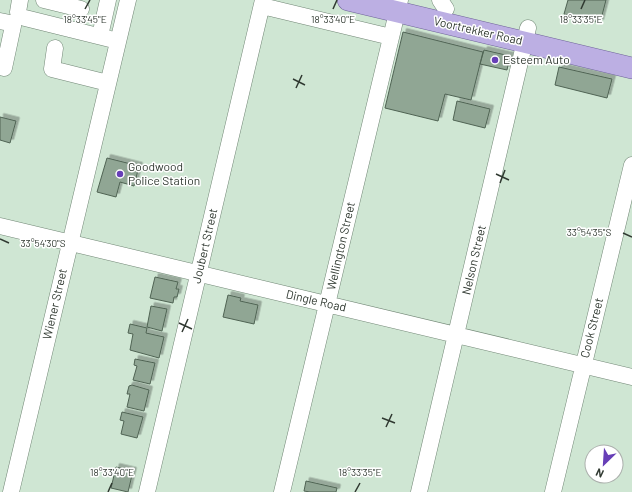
<svg xmlns="http://www.w3.org/2000/svg" width="632" height="492" viewBox="0 0 632 492" font-family="Barlow,sans-serif">
<defs>
<filter id="shadow"><feDropShadow dx="3.5" dy="-3.5" stdDeviation="0" flood-color="#0004"/></filter>
</defs>
<rect width="100%" height="100%" fill="#cfe6d3"/>
<path fill="#90a694" stroke="#4f6353" filter="url(#shadow)" d="M568,0H606L600,23L564,14Z
M403,32L483,52L471,100L445,94L438,121L385,108Z
M484,50L510,56L507,70L480,64Z
M559,67L612,79L607,98L555,85Z
M457,101L490,109L485,128L453,120Z
M0,117L16,121L10,143L0,140Z
M107,158L139,166L134,186L120,182L116,197L97,192Z
M155,277L178,282L176,289H179L177,297H174L173,303L150,298Z
M228,295L241,298L240,301L258,305L254,324L223,317Z
M151,306L167,309L162,331L147,327Z
M130,324L147,328L146,333L164,337L159,358L130,350L133,334L128,333Z
M135,359L155,363L150,384L133,380L137,366L134,365Z
M132,385L149,390L144,411L127,407L130,394H127L129,386Z
M122,412L143,417L137,438L121,434L124,421L120,420Z
M116,467L133,471L128,492L111,488Z
M306,481L337,488L336,492H310L304,491Z"/>
<g fill="none" stroke-linecap="round" stroke-linejoin="round">
<defs>
<path id="minor" d="M20,0L18,12L19,15L21,17L118,41
M44,0L81,9
M440,0L446,9
M262,6L391,37
M0,21L10,23L13,26L4,68
M100,36L108,0
M55,48L52,69L108,83
M0,226L632,377
M11,492L128,0
M147,492L263,0
M282,492L400,0
M419,492L528,28
M553,492L632,165"/>
<path id="major" d="M348,0L632,68"/>
</defs>
<use href="#minor" stroke="#728776" stroke-width="17"/>
<use href="#major" stroke="#6e6398" stroke-width="22"/>
<use href="#minor" stroke="#fff" stroke-width="16"/>
<use href="#major" stroke="#bcafe3" stroke-width="21"/>
</g>
<path fill="none" stroke="#303931" stroke-width="1.5" d="M85,9L90,0M333,9L337,0M581,9L585,0M293,79L305,85M296,88L302,75M496,174L509,180M500,183L505,170M623,233L632,237M0,239L9,243M179,323L192,329M182,332L188,319M382,418L395,423M386,427L392,414M108,492L112,483M355,492L360,483"/>
<g fill="#673fb7" stroke="#fff" stroke-width="1.5">
<circle cx="495" cy="60" r="4"/>
<circle cx="120" cy="174" r="4"/>
</g>
<g text-anchor="middle" stroke-width="3" stroke-linejoin="round" paint-order="stroke">
<g font-size="12" fill="#303931" stroke="#fff">
<text transform="translate(478 31) rotate(13)" y="4">Voortrekker Road</text>
<text transform="translate(205 246) rotate(-77)" y="4">Joubert Street</text>
<text transform="translate(341 246) rotate(-77)" y="4">Wellington Street</text>
<text transform="translate(474 260) rotate(-77)" y="4">Nelson Street</text>
<text transform="translate(316 301) rotate(13)" y="4">Dingle Road</text>
<text transform="translate(55 304) rotate(-77)" y="4">Wiener Street</text>
<text transform="translate(592 328) rotate(-76)" y="4">Cook Street</text>
</g>
<g font-size="12" fill="#303931" stroke="#fff" text-anchor="start">
<text x="503" y="64">Esteem Auto</text>
<text x="128" y="171">Goodwood<tspan x="128" dy="14">Police Station</tspan></text>
</g>
</g>
<g font-size="10" text-anchor="middle" fill="#303931" stroke="#fff" stroke-width="3" stroke-linejoin="round" paint-order="stroke">
<text x="85" y="23">18°33'45"E</text>
<text x="333" y="23">18°33'40"E</text>
<text x="581" y="23">18°33'35"E</text>
<text x="589" y="236">33°54'35"S</text>
<text x="43" y="247">33°54'30"S</text>
<text x="112" y="476">18°33'40"E</text>
<text x="360" y="476">18°33'35"E</text>
</g>
<g transform="translate(604 464) rotate(205)"><circle r="19" fill="#ffffff" stroke="#acb0ad"/>
<path d="M0-3L7 15L0 10L-7 15Z" fill="#673fb7"/>
<text y="-6" font-size="11" font-weight="bold" text-anchor="middle" fill="#303931">N</text>
</g>
</svg>
